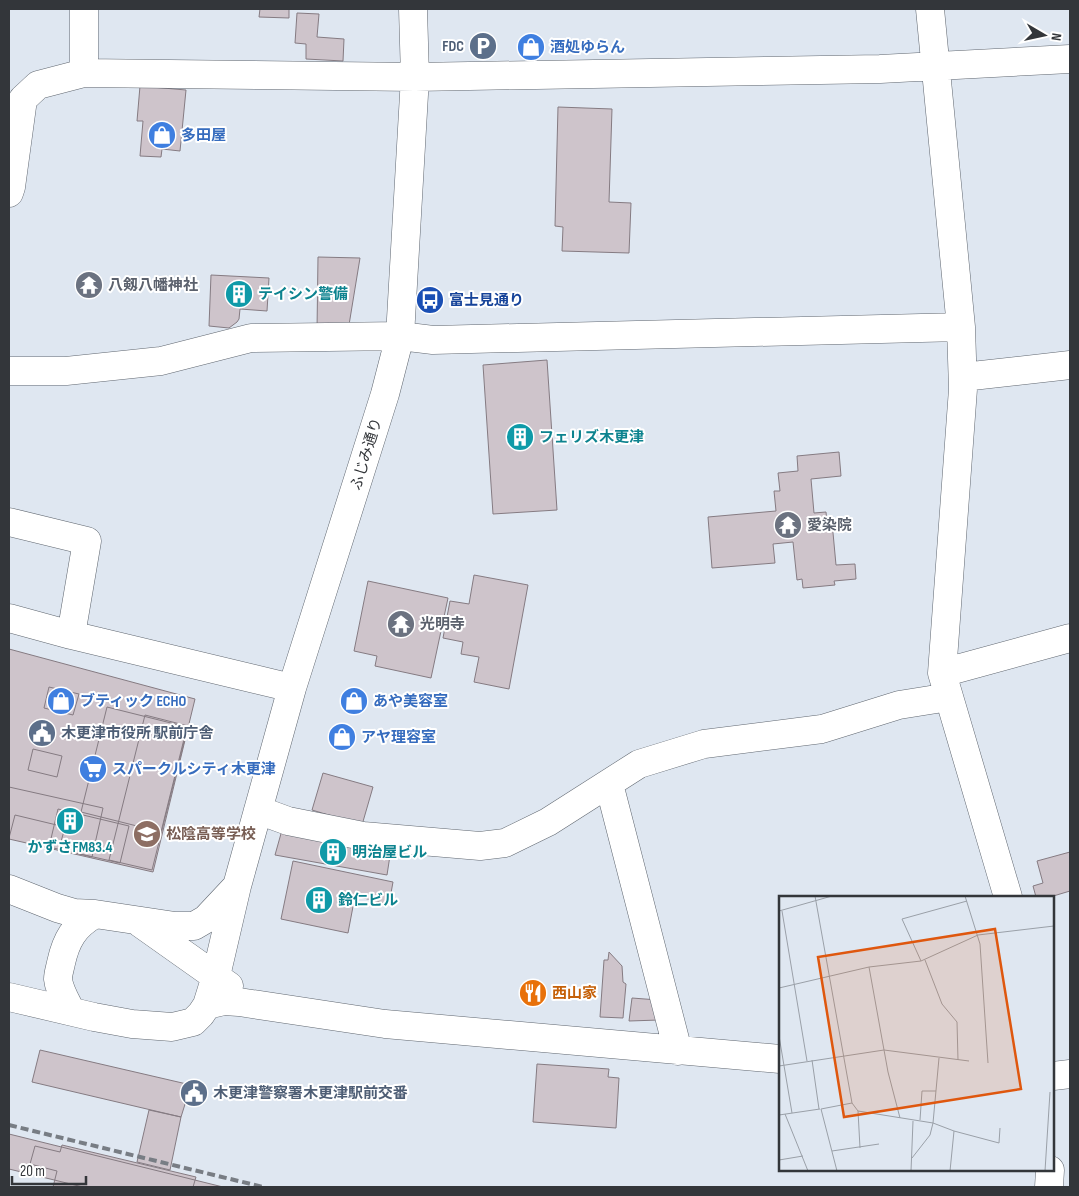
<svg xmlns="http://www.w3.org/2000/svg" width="1079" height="1196" viewBox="0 0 1079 1196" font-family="'Sofia Sans Condensed','Noto Sans JP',sans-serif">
<rect width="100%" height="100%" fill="#dfe7f1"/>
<path fill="#cec4cb" stroke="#857b82" d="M260,9H289V18L259,17Z
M297,13L319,14L317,37L344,39L343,61L306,59V44L295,43Z
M140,86L186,90L180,151L162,149L161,157L140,156L143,121H137Z
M558,107L612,109L609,202L631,203L629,253L562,251L563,227L555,226Z
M318,257L360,258L348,331L317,330Z
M211,275L269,278L267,311L240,309L239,319L237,322L229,328L209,326Z
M547,360L557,510L493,514L483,365Z
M839,452L841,476L811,479L814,513L826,512L827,522H832L836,565L855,564L856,579L834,581L835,585L803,588L802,579L797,580L793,542L773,544L775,563L712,568L708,517L776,511L774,491H780L778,473L798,471L797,456Z
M474,575L528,585L509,689L474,682L479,657L461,654L463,642L443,638L450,601L469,604Z
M368,581L448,598L431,678L375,666L377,656L354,651Z
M9,649L195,699L153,872L9,839Z
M49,687L79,694L73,715L44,708Z
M107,707L187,727L161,832L81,812Z
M145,715L188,726L152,870L109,860Z
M33,749L62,756L57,777L28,770Z
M323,773L373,787L362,825L312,810Z
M9,787L103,808L92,857L59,849L65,827L15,815L9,838Z
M58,809L129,826L120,863L49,847Z
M282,830L391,849L387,875L275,855Z
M1070,852V891L1050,897H1036L1033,886L1043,883L1037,861Z
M293,861L393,882L389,904L355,896L348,933L281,919Z
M609,952L622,966L623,982L626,984L623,1018L600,1017L604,960H608Z
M632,998L658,1000L659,1020L629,1021Z
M40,1050L191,1085L181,1117L32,1082Z
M537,1064L609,1069L608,1077L619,1078L616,1128L533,1122Z
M149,1110L181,1117L170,1170L137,1162Z
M9,1134L223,1187H83L9,1169Z
M62,1145L196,1177L193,1187H53L57,1171L30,1164L35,1146L60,1152Z"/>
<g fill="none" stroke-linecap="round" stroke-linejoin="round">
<defs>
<path id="minor" d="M84,9V73L415,77L880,69L1070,59
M930,9L961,327L963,389L942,673L1008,897
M9,193L11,187L23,99L38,85L84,73
M9,371H66L161,361L251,338L400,336L433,340L961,327
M963,377L1070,365
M9,522L87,541L71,635
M9,618L71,635L292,688
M942,673L1070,638
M609,784L678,1051
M258,810L288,821L363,836L480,846L505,843L548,822L639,764L704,744L822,729L899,705L949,697
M9,889L57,908L74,913L95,914L175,926H194L206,919L236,887
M140,923L229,986
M9,997L94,1017L132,1024L172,1027L193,1022L201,1014L207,1005L216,976L237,886L292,688L385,394L400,336L415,77L413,9
M207,1005L224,1001L239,1002L385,1024L780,1059
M71,1011C66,1001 59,990 58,979C58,974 60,968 61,963C66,940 74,926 95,914
M1053,1076L1070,1074
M1049,1187L1050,1170"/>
</defs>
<use href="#minor" stroke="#606770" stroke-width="29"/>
<use href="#minor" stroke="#fff" stroke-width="28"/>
<path stroke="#787d84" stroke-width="4" stroke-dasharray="8 4" stroke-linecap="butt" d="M9,1125L263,1187"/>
</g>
<defs>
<symbol id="parking-disc" viewBox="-11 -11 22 22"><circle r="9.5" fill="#5c6f8a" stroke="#fff"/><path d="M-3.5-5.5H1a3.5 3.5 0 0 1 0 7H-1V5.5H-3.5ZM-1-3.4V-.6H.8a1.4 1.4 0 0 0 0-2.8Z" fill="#fff"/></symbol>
<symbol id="shop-disc" viewBox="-11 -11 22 22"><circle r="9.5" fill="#3f7fe0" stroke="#fff"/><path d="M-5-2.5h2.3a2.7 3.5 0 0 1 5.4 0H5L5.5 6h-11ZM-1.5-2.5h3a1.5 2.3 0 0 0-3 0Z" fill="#fff"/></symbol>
<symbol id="temple-disc" viewBox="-11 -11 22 22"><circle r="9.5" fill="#6b7280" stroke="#fff"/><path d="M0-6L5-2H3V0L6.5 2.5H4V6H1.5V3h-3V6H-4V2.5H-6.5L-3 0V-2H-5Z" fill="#fff"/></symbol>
<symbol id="building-disc" viewBox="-11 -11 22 22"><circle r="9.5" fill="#0f9aa8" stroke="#fff"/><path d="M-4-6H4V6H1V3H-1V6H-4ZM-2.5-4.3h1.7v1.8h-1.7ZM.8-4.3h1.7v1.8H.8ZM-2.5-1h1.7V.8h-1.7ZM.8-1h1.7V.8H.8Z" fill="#fff"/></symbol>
<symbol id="bus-disc" viewBox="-11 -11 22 22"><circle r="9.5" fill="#1a4fb4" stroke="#fff"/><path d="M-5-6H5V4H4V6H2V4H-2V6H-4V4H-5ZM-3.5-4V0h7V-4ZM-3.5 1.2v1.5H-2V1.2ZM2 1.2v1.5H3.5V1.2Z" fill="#fff"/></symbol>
<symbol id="civic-disc" viewBox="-11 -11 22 22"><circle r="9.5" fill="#5c6f8a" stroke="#fff"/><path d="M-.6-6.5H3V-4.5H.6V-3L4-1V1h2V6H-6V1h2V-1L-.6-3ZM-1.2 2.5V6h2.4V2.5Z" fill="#fff"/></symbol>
<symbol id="supermarket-disc" viewBox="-11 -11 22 22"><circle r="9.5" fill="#3f7fe0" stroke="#fff"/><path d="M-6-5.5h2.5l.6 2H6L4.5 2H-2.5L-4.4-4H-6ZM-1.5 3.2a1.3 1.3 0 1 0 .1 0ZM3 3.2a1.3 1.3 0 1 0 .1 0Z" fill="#fff"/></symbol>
<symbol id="school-disc" viewBox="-11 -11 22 22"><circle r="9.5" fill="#8d6e63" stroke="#fff"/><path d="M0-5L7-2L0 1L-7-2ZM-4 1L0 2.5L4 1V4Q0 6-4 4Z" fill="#fff"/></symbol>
<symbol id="restaurant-disc" viewBox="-11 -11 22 22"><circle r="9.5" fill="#e8710a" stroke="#fff"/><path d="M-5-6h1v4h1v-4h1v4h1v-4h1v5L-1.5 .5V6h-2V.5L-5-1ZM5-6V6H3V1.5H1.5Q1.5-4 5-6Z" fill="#fff"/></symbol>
</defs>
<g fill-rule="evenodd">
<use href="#parking-disc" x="467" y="30" width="32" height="32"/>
<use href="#shop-disc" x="515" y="31" width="32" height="32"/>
<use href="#shop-disc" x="146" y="119" width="32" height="32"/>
<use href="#temple-disc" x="73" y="269" width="32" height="32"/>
<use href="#building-disc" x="223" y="278" width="32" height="32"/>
<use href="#bus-disc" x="414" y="284" width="32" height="32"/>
<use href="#building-disc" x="504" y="421" width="32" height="32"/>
<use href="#temple-disc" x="772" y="509" width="32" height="32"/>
<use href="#temple-disc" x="385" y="608" width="32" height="32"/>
<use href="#shop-disc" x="45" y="685" width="32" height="32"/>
<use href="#shop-disc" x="338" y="685" width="32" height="32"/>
<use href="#civic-disc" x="26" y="717" width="32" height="32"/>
<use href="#shop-disc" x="326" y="721" width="32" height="32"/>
<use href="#supermarket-disc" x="77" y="753" width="32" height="32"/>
<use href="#building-disc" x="54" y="805" width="32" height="32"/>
<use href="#school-disc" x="131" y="818" width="32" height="32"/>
<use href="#building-disc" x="317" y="836" width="32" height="32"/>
<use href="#building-disc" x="303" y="884" width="32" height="32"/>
<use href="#restaurant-disc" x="517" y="977" width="32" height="32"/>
<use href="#civic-disc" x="178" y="1077" width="32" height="32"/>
</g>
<g text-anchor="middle" stroke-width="4" stroke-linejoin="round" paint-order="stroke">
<g font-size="15" font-weight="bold" fill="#4e5e75" stroke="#fff" text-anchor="start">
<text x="464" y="51" text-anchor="end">FDC</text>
<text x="61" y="738">木更津市役所 駅前庁舎</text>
<text x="213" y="1098">木更津警察署木更津駅前交番</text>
</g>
<g font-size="15" font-weight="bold" fill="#366cbe" stroke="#fff" text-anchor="start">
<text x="550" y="52">酒処ゆらん</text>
<text x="181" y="140">多田屋</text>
<text x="80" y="706">ブティック ECHO</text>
<text x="373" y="706">あや美容室</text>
<text x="361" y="742">アヤ理容室</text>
<text x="112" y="774">スパークルシティ木更津</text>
</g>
<g font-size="15" font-weight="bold" fill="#5b616d" stroke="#fff" text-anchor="start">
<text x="108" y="290">八剱八幡神社</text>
<text x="807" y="530">愛染院</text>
<text x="420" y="629">光明寺</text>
</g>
<g font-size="15" font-weight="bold" fill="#0d838f" stroke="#fff" text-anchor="start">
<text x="258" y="299">テイシン警備</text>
<text x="539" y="442">フェリズ木更津</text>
<text x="70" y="852" text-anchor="middle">かずさFM83.4</text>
<text x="352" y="857">明治屋ビル</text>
<text x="338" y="905">鈴仁ビル</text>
</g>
<g font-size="15" font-weight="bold" fill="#164399" stroke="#fff" text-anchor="start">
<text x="449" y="305">富士見通り</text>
</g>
<g font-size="15" fill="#33363a" stroke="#fff">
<text transform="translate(366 454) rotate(-73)" y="5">ふじみ通り</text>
</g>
<g font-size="15" font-weight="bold" fill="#785e54" stroke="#fff" text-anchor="start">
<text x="166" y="839">松陰高等学校</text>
</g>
<g font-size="15" font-weight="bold" fill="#c56008" stroke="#fff" text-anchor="start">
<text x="552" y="998">西山家</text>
</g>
</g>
<g transform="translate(779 896)">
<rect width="275" height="275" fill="#dfe7f1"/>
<path fill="none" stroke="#9aa0a8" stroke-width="1" d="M36,0L73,207L42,213L58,275M186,0L201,48L209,167M0,15L53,0M3,15L28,165M146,64L163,108L178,126L179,164M142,65L123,23L188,5M90,71L109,176L121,222M0,92L90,71L142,65L199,39L275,30M0,140L13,217M160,162L154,227L175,235L171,275M33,164L40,213M0,170L105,154L190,165M73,207L79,215L154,227L151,239L133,262M79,215L81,252M6,218L29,275M0,219L41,213M141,224L143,195H157M175,235L220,247L221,232M53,255L100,248M0,264L24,260M132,275L134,225M266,275L271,196"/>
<path fill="#df570e" fill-opacity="0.15" stroke="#df570e" stroke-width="2.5" d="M216,33L242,193L65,221L39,61Z"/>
<rect width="275" height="275" fill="none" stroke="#33363a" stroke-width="2.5"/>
</g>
<rect width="1079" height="1196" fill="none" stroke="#33363a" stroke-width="20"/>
<g transform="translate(1044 35) rotate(99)" stroke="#ffffff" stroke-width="4" paint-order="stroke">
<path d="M0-4L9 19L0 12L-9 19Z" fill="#33363a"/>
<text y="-8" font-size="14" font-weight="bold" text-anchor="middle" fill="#33363a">N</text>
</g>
<path d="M12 1176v8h74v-8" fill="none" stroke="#33363a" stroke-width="2.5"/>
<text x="20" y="1176" font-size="15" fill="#33363a" stroke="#ffffff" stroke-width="4" paint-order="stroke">20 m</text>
</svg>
